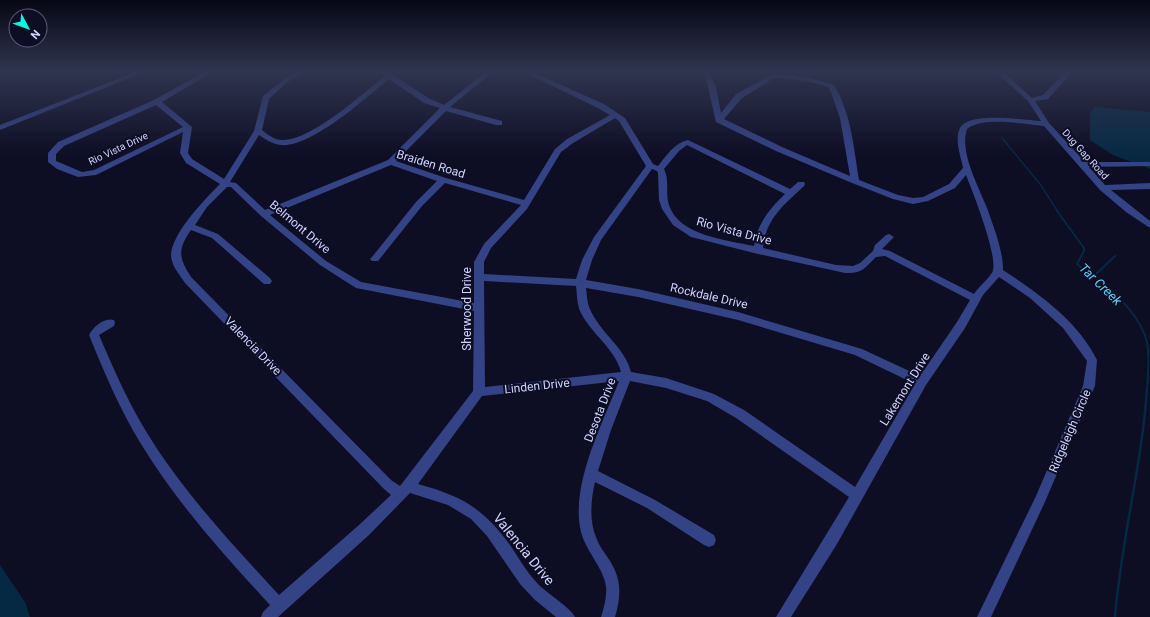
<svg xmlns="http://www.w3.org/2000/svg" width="1150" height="617" viewBox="0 0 1150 617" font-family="Roboto,sans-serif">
<rect width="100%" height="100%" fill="#0d0d24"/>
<path fill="#062943" d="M1095,107L1150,112V169L1113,155L1090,140V114Z
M0,565L25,602L30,617H0Z"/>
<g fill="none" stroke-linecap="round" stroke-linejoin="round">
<path stroke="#062943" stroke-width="1.5" d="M1002,138L1040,184L1058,212"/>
<path stroke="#062943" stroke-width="2" d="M1057,211L1084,248V251L1077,264L1093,277H1097C1116,294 1142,317 1147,343C1150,358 1148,375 1147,390
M1094,276L1115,256"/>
<path stroke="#062943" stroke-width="2.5" d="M1115,617C1121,540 1142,466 1147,389"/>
<path fill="#344286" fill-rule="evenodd" d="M138,71H147L0,130V125Z
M206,71H214L162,102L192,127L188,153L192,159L224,179L254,131L263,96L282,81L297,71H305L286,83L269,99L262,130C268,135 276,141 284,140C313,139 362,94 385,76L379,71H387L430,99L444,105L487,71H494L450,107L502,121V125H496L446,111L396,161L446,178L524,200L555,149L567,139L610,115L598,108L522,71H530L604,104L625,118L653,164L658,166C667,155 674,143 688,140L790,189L798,182H804L805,184L804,186C784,205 766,218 763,248L836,265L853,266L860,263L873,251L875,245L886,235L889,234L894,237L882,249L890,251L974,294C978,287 992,276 993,270C997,253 973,193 966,175L955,188L928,201L913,204L893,199L852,183L776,151L716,122L708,87L703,71H709L716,87L721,113L736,94L773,74L806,77L834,85C851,112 854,149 859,180L898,195L913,198L923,197L949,184L963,168C961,156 954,140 960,128C969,111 1024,120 1041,121L1028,101L995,71H1002L1032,98L1043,95L1066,71H1073L1048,99L1035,101L1049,123L1085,162H1150V166L1089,167L1105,185L1150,183V189L1111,190L1150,221V228L1126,212L1100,190L1044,126C1024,124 983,116 967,129C959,152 979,187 987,208C994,228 1003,250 1003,270C1039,294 1077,320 1097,360L1095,386L1044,504L991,617H977L1036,496L1083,386L1087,361L1063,328L1030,298L999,277L983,295L965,328L926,385L837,544L791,617H776L849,497L736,418L707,401L666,388L630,381L611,430L598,471L655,500L714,535L716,540L714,545L709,547L704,545L647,508L595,482C591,500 589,520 596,537C599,546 605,553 610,561C622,580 621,597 615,617H601C604,607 607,597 606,587C604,567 583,549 580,527C572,482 603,422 619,381L482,396L418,484C462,496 483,508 510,545C519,558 527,573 539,585C548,594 571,608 575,617H556L535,600L520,584L487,536L471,519L448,505L410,493L369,535L278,617H261L263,612L270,605C223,554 177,503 141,444C120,410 104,372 89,335C93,327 104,317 114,320L115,323L114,326L99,335C114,370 129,404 149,436C185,494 233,545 279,595L359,525L391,495L383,488L185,283C179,274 171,265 171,255C172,233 204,200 220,184L186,163L180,153L183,132L96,175L78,177L57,169L48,162V153L58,142L154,100ZM776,77L806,81L829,87L840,118L850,176L782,147L724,119L742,98ZM389,79L424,103L440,108L388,160L265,210L236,183L230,182L259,135C266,140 273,144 281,145C311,148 367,97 389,79ZM156,105L183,127L94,170L82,172L56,161V154L64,146ZM615,118L619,121L646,166L594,237L582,260L576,279L484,274V262L491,248L527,209L561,152L573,143ZM687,145L785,194C770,208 757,224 754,246C727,240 679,236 669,205C665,193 670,181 664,169L679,151ZM391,165L437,181L416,202L372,257L370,259L372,261H378L422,206L445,183L521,205L484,244L474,262V303L361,282L326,261L270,215ZM652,169L657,171L658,173L659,200L662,209L673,225L691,237L758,254L845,273C862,274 865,268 876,257L885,256L970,300L957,322L920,376L862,349L738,312L638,289L586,280L592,260L601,240ZM227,187H231L261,216L320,265L356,288L474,311L473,391L400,486L391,480L191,277C179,258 177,250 191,230L212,238L264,284H270L272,281L270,278L218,234L195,225L207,207ZM484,281L576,286C577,294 577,304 580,311C590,333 615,348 621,372L485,387ZM586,288L638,297L738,320L855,355L915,384L855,487L744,410L714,394L666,378L631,372C625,347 600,333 590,309C587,303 587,294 586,288Z"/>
</g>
<linearGradient id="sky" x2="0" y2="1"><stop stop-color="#070714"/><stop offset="0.45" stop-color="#2f3550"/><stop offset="1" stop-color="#2f3550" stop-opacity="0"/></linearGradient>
<rect width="1150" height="157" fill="url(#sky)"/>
<g text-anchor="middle" stroke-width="4" stroke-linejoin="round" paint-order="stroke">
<g font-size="10" fill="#d0d4ff" stroke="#0d0d24">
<text transform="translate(118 148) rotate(-25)" y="4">Rio Vista Drive</text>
<text transform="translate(1086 154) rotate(48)" y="4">Dug Gap Road</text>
</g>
<g font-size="12" fill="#d0d4ff" stroke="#0d0d24">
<text transform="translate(431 164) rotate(17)" y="4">Braiden Road</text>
<text transform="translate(300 227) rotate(40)" y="4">Belmont Drive</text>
<text transform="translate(734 231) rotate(15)" y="4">Rio Vista Drive</text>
<text transform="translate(709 296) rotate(13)" y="4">Rockdale Drive</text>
<text transform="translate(467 309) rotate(-90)" y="4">Sherwood Drive</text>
<text transform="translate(253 346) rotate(46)" y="4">Valencia Drive</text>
<text transform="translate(537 386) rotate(-6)" y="4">Linden Drive</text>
<text transform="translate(905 389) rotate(-58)" y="4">Lakemont Drive</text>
<text transform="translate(600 410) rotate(-69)" y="4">Desota Drive</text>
<text transform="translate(1070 431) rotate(-67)" y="4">Ridgeleigh Circle</text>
</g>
<g font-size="13" font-style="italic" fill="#5ed6ff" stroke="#0d0d24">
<text transform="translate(1101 284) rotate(44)" y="5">Tar Creek</text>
</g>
<g font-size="14" fill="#d0d4ff" stroke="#0d0d24">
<text transform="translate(524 549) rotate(51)" y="5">Valencia Drive</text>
</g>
</g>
<g transform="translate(28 28) rotate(131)"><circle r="19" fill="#0d0d24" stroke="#5b5d7c"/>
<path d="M0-3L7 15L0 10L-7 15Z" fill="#00fbe0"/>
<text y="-6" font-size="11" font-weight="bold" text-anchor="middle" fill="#d0d4ff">N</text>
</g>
</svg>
